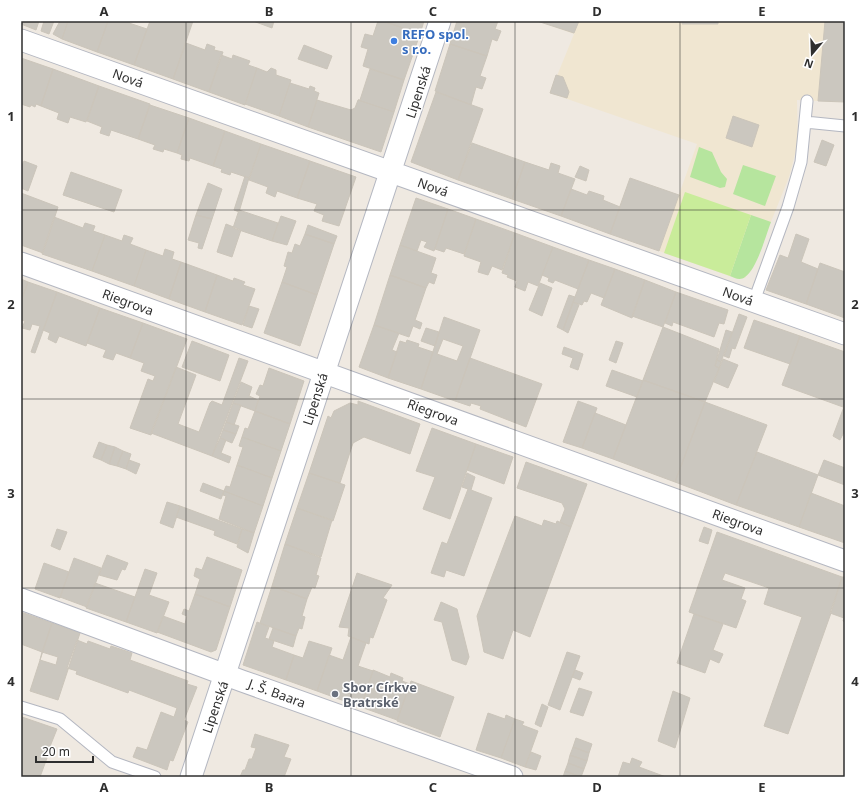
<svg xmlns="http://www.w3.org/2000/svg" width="866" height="798" viewBox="0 0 866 798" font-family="'Noto Sans',sans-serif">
<rect width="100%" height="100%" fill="#efe9e1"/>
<path fill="#f0e6d1" d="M538,21H825L818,101L797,100L798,142L789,177L752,269L745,278L738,279L659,251L697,144L550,93L574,34Z"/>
<path fill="#b6e59e" d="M699,147L712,152L721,172L727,179L725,187L720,188L690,177Z
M743,165L776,176L765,206L733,194Z
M751,215L771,222C766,235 757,269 745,277C740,281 735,278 730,276Z"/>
<path fill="#c9ec9a" d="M685,192L751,215L730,276L664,253Z"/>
<path fill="#cbc7bf" stroke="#cbc5ba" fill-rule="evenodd" d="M21,21H39L36,30L21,24Z
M44,21H54L49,34L41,31Z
M60,21H68L62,39L53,34Z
M68,21H108L97,52L62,39Z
M108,21H130L129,23L147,29L134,65L97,52Z
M150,21H193L173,79L134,65Z
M253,21H274L272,28Z
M378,21H383L420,34L404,80L363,66L368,49L361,47L365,34L373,36Z
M383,21H424L420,34Z
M457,21H498L495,29L501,31L497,41L492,39L487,56L450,44Z
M537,21H579L574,33Z
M682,21H718V24H682Z
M825,21H845V102L818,101Z
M186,43L205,50L207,44L215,47L214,50L223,52L209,92L173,79Z
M450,44L487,56L480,76L486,78L482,89L476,87L471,105L435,91Z
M304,45L332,56L327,69L298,59Z
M221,55L232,59L233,55L250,61L248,65L257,68L245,105L209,92Z
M21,58L53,69L41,106L36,104L35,107L31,105L30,107L21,104Z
M257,68L267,72L271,68L276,70V75L291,80L279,116L245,104Z
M53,69L99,86L86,122L70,117L68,123L57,119L59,113L41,106Z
M370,69L404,80L394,112L358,100H360Z
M556,75L563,77L569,92L567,98L550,93Z
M290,83L309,89L310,86L315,88L314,91L319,93L308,127L279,116Z
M99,86L150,104L138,139L111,130L109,136L100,133L102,127L87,121Z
M436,92L483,109L458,180L411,162Z
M317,100L351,110L355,108L358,100L394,112L381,152L308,127Z
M150,105L189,118L177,153L164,149L163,152L153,149L155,145L138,139Z
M733,116L759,125L752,147L726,138Z
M189,118L225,131L213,166L190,158L189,161L181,159L182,155L177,153Z
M225,131L261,144L249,178L231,172L230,175L221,172L222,169L213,166Z
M822,140L834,145L826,166L814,162Z
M472,143L525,162L512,199L458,180Z
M261,144L310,161L297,198L277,191L275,197L266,193L268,187L249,180Z
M24,161L37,166L28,191L21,188V168Z
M310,161L356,177L339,226L322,221L324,215L314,211L317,204L297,198Z
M525,162L549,170L551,163L560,166L558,173L575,179L561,216L512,199Z
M580,166L589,170L586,181L575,177Z
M71,172L122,190L114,212L63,195Z
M245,176L249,178L239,212L234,210Z
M630,178L679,195L659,251L610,234Z
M208,183L222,189L212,219L196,215Z
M571,189L587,195L589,191L604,196L603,200L620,207L610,234L561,216Z
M21,193L58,207L43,253L21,245Z
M416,198L448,209L434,251L424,247L427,242L421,240L417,251L400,245Z
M448,209L476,219L464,254L446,248L444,252L435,249Z
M239,210L278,223L272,241L233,228Z
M196,215L212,219L202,249L198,248L199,243L188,240Z
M281,216L296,221L287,245L272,241Z
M54,217L83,228L85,223L95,226L93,231L105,235L92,271L42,254Z
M476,219L515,233L502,270L492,266L488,275L478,272L481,262L464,256Z
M226,224L241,230L232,257L217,252Z
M308,225L337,236L334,244L305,234Z
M515,233L553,247L538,286L528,282L525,291L515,287L517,281L507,277L508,275L502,273Z
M305,234L334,244L317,295L282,282L287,267L284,266L288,252L292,253L295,244L300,246Z
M796,234L809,239L801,262L818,269L806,304L766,290L780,255L788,258Z
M105,235L122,241L124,235L133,238L130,244L146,250L134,286L92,271Z
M400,245L436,258L431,273L437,275L434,284L429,282L426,288L390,275Z
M553,247L589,260L578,289L555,280L553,283L548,281L549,278L542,275Z
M165,249L174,252L172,259L181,262L169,299L134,286L146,250L163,256Z
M589,260L615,269L604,298L591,293L587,302L584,301L582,305L573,302Z
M181,262L217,275L205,312L169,299Z
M820,263L845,272V318L806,304Z
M615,269L645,280L632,318L601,305Z
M217,275L233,281L234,278L245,282L243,285L255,289L242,325L205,312Z
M390,275L426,288L415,320L422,323L420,329L413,326L409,337L374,325Z
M21,279L28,282L21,301Z
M645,280L676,292L663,327L632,316Z
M28,282L57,292L35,353L31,352L40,326L32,324L30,330L22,328L25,321L21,320V301Z
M282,282L317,295L300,346L264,333Z
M540,283L552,288L542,316L529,310Z
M57,292L100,308L86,346L59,336L56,343L48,339L50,333L43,330Z
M676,292L728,310L724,324L719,323L714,337L673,322L672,326L665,323Z
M569,295L575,297L563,330L557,327Z
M573,302L579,305L568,333L563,330Z
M249,306L259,309L252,328L243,325Z
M100,308L143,323L130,358L116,353L113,360L103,357L106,350L87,343Z
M739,314L747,317L735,349L732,348L729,358L724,356Z
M444,317L480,330L455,401L421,389ZM443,339L463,346L457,361L437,354Z
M754,320L800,336L790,364L744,348Z
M143,323L187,339L151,435L130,428L148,379L153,381L155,376L141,371L144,363L130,358Z
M374,325L399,333L392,350L397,352L388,378L359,367Z
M663,327L719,349L715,366L719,368L705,402L643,380Z
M426,328L439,332L435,346L421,341Z
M726,330L732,332L721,362L717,360Z
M800,336L845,352V402L843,407L782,385Z
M407,340L419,344L418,347L433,352L421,389L388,378L400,341L406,343Z
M192,341L229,355L220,381L182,367Z
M616,341L623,343L616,363L609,360Z
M564,347L583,354L578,370L570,367L573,358L562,354Z
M239,358L248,361L212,456L151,433L176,367L196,375L178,424L199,432L210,403L212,401L222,405Z
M470,358L542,384L526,427L480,409L481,406L471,403L470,406L455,401Z
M723,359L738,365L728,388L714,382Z
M717,360L721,362L719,368L715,366Z
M269,368L304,381L290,424L255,411L260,396L256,394L260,385L263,386Z
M612,370L643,381L637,397L606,386Z
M643,380L705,402L675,482L613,459Z
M241,382L252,387L249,396L258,400L255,411L233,403Z
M358,401L420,424L410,454L364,437L353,443L340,483L309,473L328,416L331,418L334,411L350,403L358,405Z
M578,401L597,408L582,448L563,442Z
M705,402L767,425L736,505L675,482Z
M233,403L241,405L234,425L226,422Z
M845,404V430L840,440L833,436Z
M255,411L290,424L281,451L242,437L245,428L248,429Z
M595,413L626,425L613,459L582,448Z
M226,422L239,426L236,434L223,430Z
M432,428L476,444L450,519L423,509L435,477L416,471Z
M223,430L236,434L232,443L220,438Z
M242,437L281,451L272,478L237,465L243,447L239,446Z
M220,438L226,440L221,453L231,457L229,463L212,456Z
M99,442L107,445L101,460L93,457Z
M476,444L513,457L504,484L467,470Z
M107,445L115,447L109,464L101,460Z
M115,447L123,451L117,466L109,464Z
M123,451L131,454L126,469L117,466Z
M757,452L818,475L799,527L736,505Z
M129,460L140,464L136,474L126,469Z
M824,460L845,468V485L818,475Z
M526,462L587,484L571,527L560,522L565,509L562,503L517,488Z
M237,465L272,478L263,506L224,491L226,486L230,487Z
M309,473L345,485L333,521L297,508Z
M467,473L475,477L471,490L492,498L464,576L446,570L444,577L431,573L442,542L447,544L468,489L462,487Z
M203,483L224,491L221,499L200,491Z
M224,491L263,506L254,533L219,519L226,496L223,495Z
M811,493L845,506V543L799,527Z
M167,502L180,506L173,528L160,523Z
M180,506L242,529L237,544L214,535L215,531L176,517Z
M297,508L332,520L321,557L285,544Z
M515,516L542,526L544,520L556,524L557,521L571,527L530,637L513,630L503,659L484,652L477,616Z
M704,527L712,530L708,544L699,541Z
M57,529L67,532L60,550L51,546Z
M242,529L254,533L248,553L237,547Z
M717,532L842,577L831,613L788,734L764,726L802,617L764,604L769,588L725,573L722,580L745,588L741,599L746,601L736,628L689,612Z
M285,544L321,558L316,575L319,576L315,588L312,587L307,599L272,586Z
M107,555L128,563L125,570L122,569L117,580L99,575Z
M207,557L242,570L230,607L195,594L200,579L194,576L196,568L202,570Z
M74,558L101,568L87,607L60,597Z
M44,563L69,572L60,598L35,589Z
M145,569L157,573L149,595L169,602L157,633L126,622Z
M357,573L392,585L383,598L387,600L373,638L370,637L369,644L348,636L349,628L339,627Z
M842,577H845V622L843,621L844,618L830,613Z
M95,583L135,597L126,622L86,608Z
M272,586L307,599L302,616L305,617L302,629L299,628L296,636L260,623Z
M195,594L230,607L216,650L211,652L157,632L163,616L185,624L187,616L182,614L184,609L189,611Z
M441,602L457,609L469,657L466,665L452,660L442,622L434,620Z
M21,612L52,623L42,652L21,644Z
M694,614L723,624L713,650L723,654L719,663L710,659L705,673L677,663Z
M257,622L269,627L265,638L274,641L272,647L294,655L286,680L243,665Z
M52,623L80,633L58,700L30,691ZM42,652L58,657L56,665L40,660Z
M273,628L296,636L293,647L269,639Z
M351,637L366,643L358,666L373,671L361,707L317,691L329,655L343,660Z
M77,640L87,644L88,641L110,649L111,646L132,653L130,660L188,681L187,684L197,687L184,720L188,722L173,761L170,760L167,770L133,757L137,747L147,750L161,712L174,717L177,708L129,690L128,693L76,674L77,671L67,668Z
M309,641L332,648L317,691L286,680L294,655L303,658Z
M567,652L580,656L560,710L548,705Z
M373,670L390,677L391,673L403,678L402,681L410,684L397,720L361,707Z
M575,670L583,673L580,680L572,677Z
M411,681L454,697L440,737L397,721Z
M579,688L592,692L583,716L570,712Z
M673,691L690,698L675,748L658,741Z
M542,704L548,707L541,727L535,724Z
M488,713L505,719L506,715L515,719L501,758L476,750Z
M22,717L57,729L49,749L47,748L44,757L47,758L40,777H21Z
M515,719L524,722L522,725L538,731L525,767L501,758Z
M255,734L289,745L284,757L291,759L284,777H240L243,770H245L249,759H252L256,748L251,747Z
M576,738L592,744L589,753L573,747Z
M573,747L589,753L587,761L570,755Z
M531,752L541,756L536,770L525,767Z
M570,755L587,761L584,769L568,763Z
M632,758L642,762L639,767L666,777H618L623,762L630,764Z
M568,763L584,769L581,777L565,771Z
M565,771L581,777H563Z"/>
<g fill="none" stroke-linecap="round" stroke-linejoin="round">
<defs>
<path id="service" d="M805,122L845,126
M754,301L788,207L801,162L807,101
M21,707L60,719L112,762L155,777"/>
<path id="minor" d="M21,40L845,334
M21,263L845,561
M21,599L242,681L512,777
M191,777L440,21"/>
</defs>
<use href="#service" stroke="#b4b7c1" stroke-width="13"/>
<use href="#minor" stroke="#b4b7c1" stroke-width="23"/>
<use href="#service" stroke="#fff" stroke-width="11"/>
<use href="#minor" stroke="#fff" stroke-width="21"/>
</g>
<path fill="none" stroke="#2e2e2e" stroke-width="1" stroke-opacity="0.55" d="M186,21V777M351,21V777M515,21V777M680,21V777M21,210H845M21,399H845M21,588H845"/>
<circle fill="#3f7fe0" stroke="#fff" stroke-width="1.5" cx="394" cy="41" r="4"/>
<circle fill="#6b7280" stroke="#fff" stroke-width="1.5" cx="335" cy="694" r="4"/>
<g text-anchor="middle" stroke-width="3" stroke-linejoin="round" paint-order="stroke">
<g font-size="13" font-weight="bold" fill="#366cbe" stroke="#fff" text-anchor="start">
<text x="402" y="39">REFO spol.<tspan x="402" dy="15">s r.o.</tspan></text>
</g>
<g font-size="13" fill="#2e2e2e" stroke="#fff">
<text transform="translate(128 78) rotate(20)" y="5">Nová</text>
<text transform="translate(418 92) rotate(-72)" y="5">Lipenská</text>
<text transform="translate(433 187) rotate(20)" y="5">Nová</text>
<text transform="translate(738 296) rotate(20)" y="5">Nová</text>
<text transform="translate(128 302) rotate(20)" y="5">Riegrova</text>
<text transform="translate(315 399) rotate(-72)" y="5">Lipenská</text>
<text transform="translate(433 412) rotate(20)" y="5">Riegrova</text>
<text transform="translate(738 522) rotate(20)" y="5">Riegrova</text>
<text transform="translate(277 693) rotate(20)" y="5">J. Š. Baara</text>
<text transform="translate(215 707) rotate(-71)" y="5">Lipenská</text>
</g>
<g font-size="13" font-weight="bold" fill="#5b616d" stroke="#fff" text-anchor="start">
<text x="343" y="692">Sbor Církve<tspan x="343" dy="15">Bratrské</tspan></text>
</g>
</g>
<rect width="866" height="798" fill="none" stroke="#ffffff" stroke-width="44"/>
<g transform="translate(812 54) rotate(199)" stroke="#ffffff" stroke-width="3" paint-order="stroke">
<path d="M0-3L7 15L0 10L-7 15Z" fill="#2e2e2e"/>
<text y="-6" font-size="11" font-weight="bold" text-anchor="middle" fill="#2e2e2e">N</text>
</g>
<path d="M36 756v6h57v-6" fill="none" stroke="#2e2e2e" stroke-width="2"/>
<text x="42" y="756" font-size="12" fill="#2e2e2e" stroke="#ffffff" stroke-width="3" paint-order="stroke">20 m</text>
<rect x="22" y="22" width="822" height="754" fill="none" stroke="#2e2e2e" stroke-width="1.5"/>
<g font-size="13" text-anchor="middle" font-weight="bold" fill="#2e2e2e">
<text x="104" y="16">A</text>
<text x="269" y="16">B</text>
<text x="433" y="16">C</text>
<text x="597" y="16">D</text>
<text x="762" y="16">E</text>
<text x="11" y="121">1</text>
<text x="855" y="121">1</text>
<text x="11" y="309">2</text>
<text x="855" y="309">2</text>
<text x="11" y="498">3</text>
<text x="855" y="498">3</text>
<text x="11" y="686">4</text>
<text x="855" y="686">4</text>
<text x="104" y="792">A</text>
<text x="269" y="792">B</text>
<text x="433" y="792">C</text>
<text x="597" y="792">D</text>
<text x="762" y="792">E</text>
</g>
</svg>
